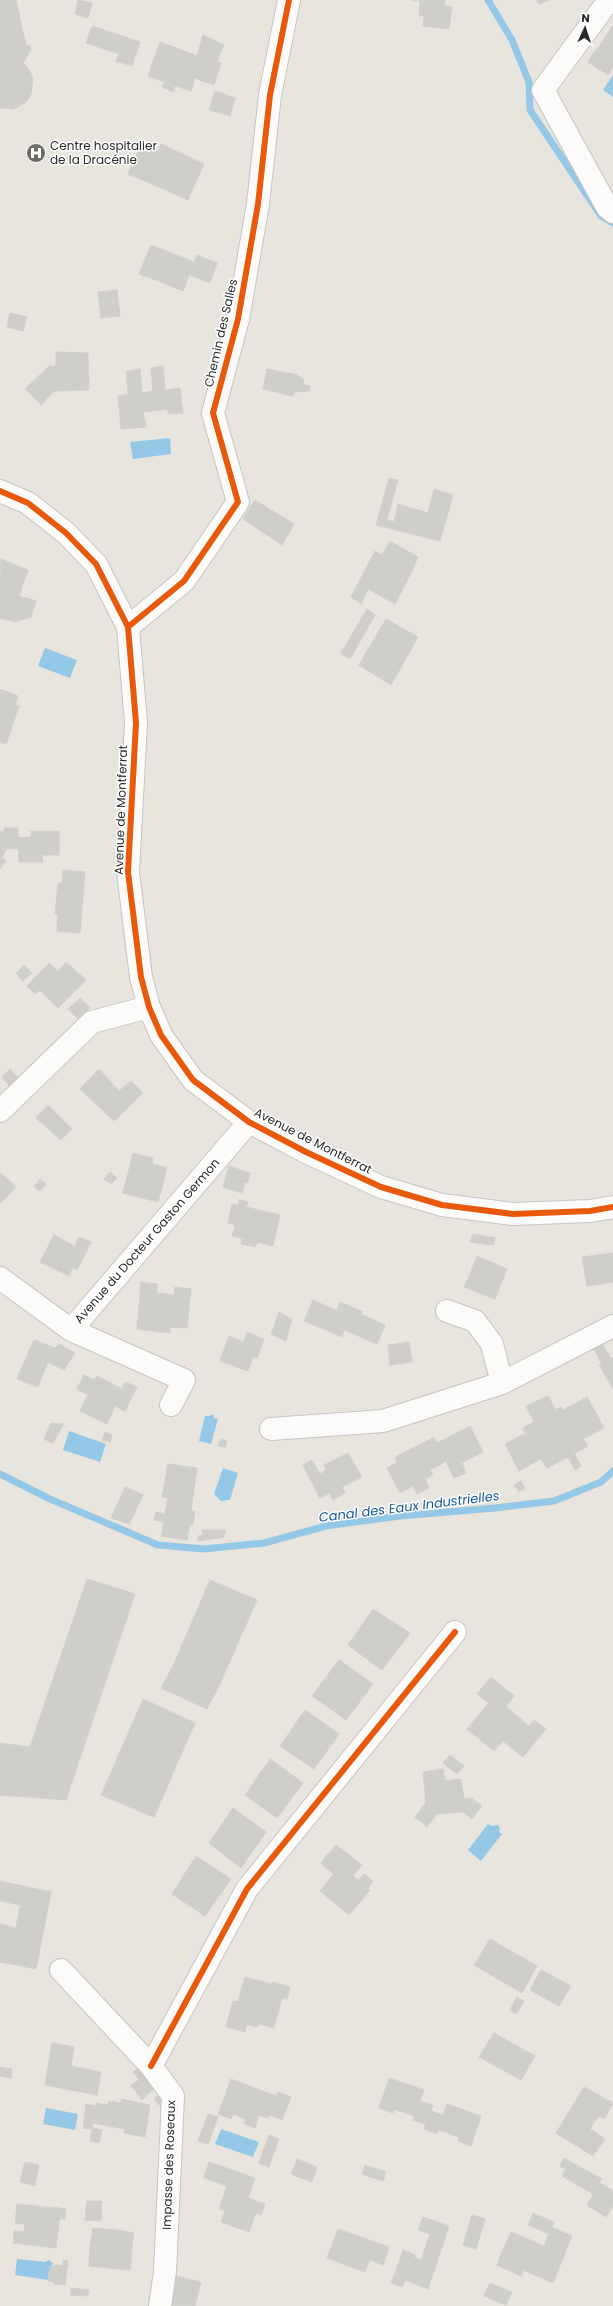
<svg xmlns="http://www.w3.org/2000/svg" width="613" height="2306" viewBox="0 0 613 2306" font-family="Poppins,sans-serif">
<rect width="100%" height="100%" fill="#e8e5de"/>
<path fill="#95c8e6" d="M613,75V97L603,90Z
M170,438L171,454L133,459L130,442Z
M45,648L77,660L70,678L38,666Z
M213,1414L214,1418L218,1419L211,1444L199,1441L205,1416H209Z
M69,1431L106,1444L100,1462L63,1450Z
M223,1468L238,1473L230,1500L221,1501L214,1494Z
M488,1824L492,1826L498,1825L500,1828L499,1832L502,1834L481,1861L468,1850Z
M46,2108L78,2114L75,2130L43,2124Z
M221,2129L259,2142L253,2157L215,2144Z
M17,2259L45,2262L49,2260L53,2264L50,2267L48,2280L15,2275Z"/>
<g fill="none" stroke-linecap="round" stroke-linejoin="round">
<path stroke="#95c8e6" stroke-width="7" d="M488,0L512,40L529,82L530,110L601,216L613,223
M0,1474L50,1499L158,1545L204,1549L264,1543L326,1526L400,1516L495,1508L554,1501L601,1482L613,1471"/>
</g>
<path fill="#d0ceca" stroke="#d2d0cb" d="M0,0H16L26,45L0,51Z
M78,0L92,3L88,18L75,14Z
M412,0H445L444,5L452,7L449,29L423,26L424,16H419L420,0Z
M537,0H550L539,4Z
M613,25V59L597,50Z
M92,26L140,42L132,66L116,61L119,54L86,43Z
M203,35L224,45L217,62L221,63L214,85L181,73L176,86L148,76L160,42L197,56Z
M30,45L31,50L23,63L30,71L33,79L31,94L26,102L19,106L13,109L0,108V51Z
M596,49L613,59V67L608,75L588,62Z
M181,73L195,78L191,91L176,86Z
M164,82L175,86L173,92L162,87Z
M215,91L235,98L230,116L209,110Z
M142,143L158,151L161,144L204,164L191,193L148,174L145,181L128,174Z
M148,174L191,193L188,200L145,181Z
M151,245L194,262L197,255L217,263L210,283L202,280L204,271L193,267L186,283L161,273L159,281L139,274Z
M193,267L204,271L202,280L189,275Z
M161,273L186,283L183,291L159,281Z
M117,290L120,316L101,318L98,292Z
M10,313L27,317L23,331L7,327Z
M56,352L88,353L89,390L54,391L41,405L25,389L49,366H56Z
M163,366L165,390L180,388L183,413L168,414V409L143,412L146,427L121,429L118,396L128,394L126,371L140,369L142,393L153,391L151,368Z
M267,369L298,375V376L303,379L304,385L310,386V391L294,392L293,396L263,389Z
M389,478L398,480L387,520L394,522L398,504L428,513L434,489L453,495L440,541L376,525Z
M255,500L294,524L282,545L243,519Z
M390,541L418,557L412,571L382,555Z
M375,551L412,571L395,604L368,589L361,604L351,597Z
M1,559L28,570L19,596L36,601L31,617L15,622L4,619L7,612L0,610Z
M367,609L375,615L350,659L341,653Z
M0,610L7,612L4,619L0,618Z
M386,619L418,637L391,685L359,665Z
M0,689L18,696L15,705L19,706L6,744L0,742Z
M4,828H18V849H6L2,858L6,861L0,869V832H4Z
M31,831H59V855H31V862H19L18,838L31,837Z
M31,855H42L43,862H31Z
M63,870L85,872L80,933L57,931L58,914H55L58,883H62Z
M66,962L86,980L58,1008L40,990L35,994L27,986L49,963L58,972Z
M24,965L32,973L23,981L16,973Z
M80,998L90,1008L78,1019L68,1009Z
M10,1069L18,1078L9,1086L2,1077Z
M99,1069L119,1091L131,1081L143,1093L114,1121L80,1089Z
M48,1105L72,1129L61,1140L36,1118Z
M133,1153L153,1158L152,1164L132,1158Z
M132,1158L167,1168L160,1195L125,1185Z
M229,1166L250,1173L248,1183L245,1182L242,1193L223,1187Z
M0,1172L16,1187L8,1196L2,1189L0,1192Z
M110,1172L117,1178L111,1184L104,1179Z
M40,1179L46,1184L40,1191L34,1187Z
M125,1185L160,1195L158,1202L122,1193Z
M2,1189L8,1196L0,1204V1192Z
M239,1200L248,1202L246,1207L280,1215L273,1246L232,1236L235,1225L228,1223L232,1204L238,1205Z
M473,1234L495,1238L493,1245L470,1242Z
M54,1235L75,1246L79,1237L91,1242L77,1270L72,1268L69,1276L40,1262Z
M242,1239L257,1242L255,1247L241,1244Z
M613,1253V1282L587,1286L582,1257Z
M477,1256L507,1269L495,1299L479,1293L483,1285L468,1279Z
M468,1279L483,1285L479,1293L464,1287Z
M141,1282L157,1284V1293L174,1295L175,1287L191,1289L187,1328L170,1327V1333L137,1329Z
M313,1300L337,1311L340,1302L363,1312L361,1314L385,1325L377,1344L324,1321L321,1328L304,1321Z
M279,1312L292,1319L286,1341L271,1334Z
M324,1321L344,1330L342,1337L321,1328Z
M247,1332L264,1339L257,1358L253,1357L248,1371L220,1361L229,1336L244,1342Z
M34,1340L55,1348L59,1344L75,1353L64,1370L48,1362L41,1379L20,1371Z
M409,1342L412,1362L390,1365L388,1345Z
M603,1345L611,1358L602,1364L594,1349Z
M613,1357V1389L599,1365Z
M20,1371L41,1379L38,1387L17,1379Z
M84,1375L95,1380L88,1395L77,1389Z
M97,1376L122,1389L125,1382L137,1387L125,1411L115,1406L107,1424L80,1411Z
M548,1396L556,1410L545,1416L537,1401Z
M587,1397L604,1428L564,1449L545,1416L561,1407L563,1410Z
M537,1401L545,1416L534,1422L526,1406Z
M545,1416L562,1447L519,1471L505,1444L537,1427L534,1422Z
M534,1422L537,1427L525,1433L523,1428Z
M51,1423L64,1424L53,1443L44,1439Z
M470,1426L483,1452L450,1469L446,1461L438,1466L425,1442L434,1437L437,1443Z
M105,1432L112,1435L110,1442L102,1440Z
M220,1439L227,1441L225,1447L218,1446Z
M583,1439L588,1446L568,1457L564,1449Z
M425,1442L438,1466L430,1470L433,1475L400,1493L387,1468L417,1452L415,1447Z
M415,1447L417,1452L397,1463L395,1457Z
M562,1447L568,1457L547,1468L541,1459Z
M348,1453L362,1477L320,1498L303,1465L312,1460L320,1474L326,1470L324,1465Z
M574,1453L581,1466L575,1470L568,1457Z
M462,1463L466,1473L454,1478L450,1469Z
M168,1464L197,1468L191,1511H195L193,1525L190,1524L187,1540L161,1536L168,1497H162Z
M425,1479L429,1488L417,1494L413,1486Z
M521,1481L525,1488L519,1492L514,1485Z
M125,1487L143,1495L133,1517L115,1509Z
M342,1487L345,1493L333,1500L330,1493Z
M115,1509L133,1517L129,1524L111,1518Z
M156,1512L165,1514L164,1522L154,1520Z
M202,1530H226L224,1537L198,1541V1536L203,1535Z
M87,1579L135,1594L66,1800L0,1795V1743L30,1747Z
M210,1580L257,1600L219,1686L173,1666Z
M373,1609L410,1633L382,1670L348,1645Z
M339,1660L373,1684L346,1720L312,1696Z
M173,1666L219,1686L207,1709L161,1688Z
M491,1677L514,1696L506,1706L529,1726L534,1720L546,1729L523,1757L503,1741L500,1744L486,1733L492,1726L478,1716L489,1703L477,1694Z
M143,1699L195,1723L154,1817L101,1795Z
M305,1710L339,1734L314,1769L280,1746Z
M478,1716L492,1726L486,1733L500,1744L494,1751L467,1729Z
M450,1755L464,1766L457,1774L443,1763Z
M270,1759L303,1783L277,1818L245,1795Z
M443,1769L445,1781L461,1779L464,1799L471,1798L482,1806L472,1819L463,1812L437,1814L427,1827L415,1817L426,1802L423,1772Z
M233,1808L266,1832L241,1868L209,1843Z
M336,1845L362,1865L353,1876L370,1890L349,1915L320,1891L340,1866L327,1855Z
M327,1855L340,1866L333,1874L321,1863Z
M196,1856L231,1879L205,1916L172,1894Z
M364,1874L373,1881L368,1888L358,1880Z
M0,1881L51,1892L42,1938L15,1933L20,1905L0,1901Z
M0,1924L17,1928L14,1942L0,1940Z
M15,1933L42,1938L36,1969L0,1962V1940L14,1942Z
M490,1939L537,1966L522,1993L474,1965Z
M541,1970L571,1986L559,2006L530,1990Z
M245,1977L271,1984L269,1994L282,1998L274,2028L259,2024L257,2027L228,2019L233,2001L243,2003L246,1992L241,1990Z
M272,1982L290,1987L287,1999L269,1994Z
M241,1990L246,1992L243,2003L238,2002Z
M517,1997L524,2001L516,2014L510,2010Z
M228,2019L247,2024L245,2032L226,2027Z
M494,2033L535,2056L521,2080L479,2057Z
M52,2043L74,2047L71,2066L101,2072L97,2095L45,2085Z
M142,2065L158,2085L142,2100L131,2085L139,2080L133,2072Z
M0,2067L12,2069L11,2078L0,2076Z
M389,2078L424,2090L420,2101L433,2105L426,2124L413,2120L416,2111L395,2104L393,2113L379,2108Z
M231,2079L276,2096L278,2092L291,2097L282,2120L269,2115L268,2118L249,2112L246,2119L233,2114L231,2119L218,2114Z
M584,2087L613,2103L604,2119L598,2116L590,2129L605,2139L593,2156L556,2133Z
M163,2091L167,2113L154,2099Z
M121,2099L150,2105L145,2137L124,2133L125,2129L92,2123L96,2103L108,2105L109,2101L121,2103Z
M86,2104L95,2106L92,2129L83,2128Z
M395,2104L416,2111L414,2116L394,2109Z
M447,2104L481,2116L471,2146L458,2141L460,2133L440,2125L437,2134L424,2129L431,2111L443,2115Z
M249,2112L259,2116L255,2128L244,2123Z
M208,2114L218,2117L208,2144L198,2141Z
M440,2125L460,2133L459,2137L439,2130Z
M92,2128L102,2130L99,2143L90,2141Z
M269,2135L279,2139L269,2167L259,2163Z
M564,2158L602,2179L593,2194L562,2176L566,2169L560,2166Z
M297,2159L317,2167L312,2182L291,2174Z
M25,2162L39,2165L35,2186L20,2182Z
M209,2162L255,2178L248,2198L265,2204L261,2215L256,2213L249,2232L221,2222L225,2211L219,2209L227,2186L204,2178Z
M365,2165L386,2172L383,2181L362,2174Z
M600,2183L613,2191V2206L606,2217L587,2205Z
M87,2201H102L101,2221L85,2220Z
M17,2204L45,2207L44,2214L60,2215L56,2248L22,2244L25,2224L15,2223Z
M45,2207L60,2208V2215L44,2214Z
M60,2208L66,2209L65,2219H59Z
M533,2213L554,2222L552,2227L572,2236L569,2243L528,2225Z
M472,2215L485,2219L476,2249L463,2245Z
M423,2217L449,2226L428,2289L405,2280L406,2278L395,2274L403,2250L415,2255L414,2257L421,2260L430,2234L418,2230Z
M93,2228L116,2230L115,2236L133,2238L130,2270L99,2267L101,2247L90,2246Z
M338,2229L389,2247L383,2265L370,2260L365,2272L327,2258Z
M116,2230L134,2233L133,2238L115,2236Z
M14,2231L24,2232L22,2244L13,2243Z
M511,2232L544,2246L549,2234L569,2243L553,2283L499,2259Z
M90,2246L101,2247L99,2267L89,2266Z
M499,2259L524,2270L521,2276L497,2265Z
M63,2260L68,2261L65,2285L54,2284L57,2265L63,2266Z
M57,2265L55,2282L48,2281L50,2267Z
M395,2274L406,2278L402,2287L391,2283Z
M176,2276L201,2282L195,2306L166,2305Z
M490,2283L512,2292L506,2305L484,2296Z
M71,2288L89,2290L88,2296L71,2295Z"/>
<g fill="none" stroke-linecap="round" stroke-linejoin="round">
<defs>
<path id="street" d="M609,0L543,90L607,207L613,212
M128,627L184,581L238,502L213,413L238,319L258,204L270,95L289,0
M0,1111L92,1022L149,1007
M0,1278L71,1330L249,1122
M447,1311L475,1321L492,1344L502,1383
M71,1330L184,1380L171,1405
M271,1429L383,1421L502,1383L613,1326
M61,1970L151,2066L173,2096L165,2272L160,2306
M151,2066L247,1889L455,1632"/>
<path id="secondary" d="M0,491L28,503L66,533L96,564L128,627L136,723L128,872L141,977L149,1007L161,1035L193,1080L249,1122L306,1152L381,1187L442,1205L513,1214L590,1211L613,1207"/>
</defs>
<use href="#street" stroke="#c5c4c4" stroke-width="24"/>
<use href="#secondary" stroke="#c5c4c4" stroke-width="24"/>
<use href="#street" stroke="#fcfbfa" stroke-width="22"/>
<use href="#secondary" stroke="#fcfbfa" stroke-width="22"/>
<defs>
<path id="cycleway" d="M0,491L28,503L66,533L96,564L128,627L136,723L128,872L141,977L149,1007L161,1035L193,1080L249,1122L306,1152L381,1187L442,1205L513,1214L590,1211L613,1207
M128,627L184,581L238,502L213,413L238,319L258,204L270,95L289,0
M151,2066L247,1889L455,1632"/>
</defs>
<use href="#cycleway" stroke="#fff" stroke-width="8"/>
<use href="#cycleway" stroke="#e8590c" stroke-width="6"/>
</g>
<defs>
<symbol id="hospital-disc" viewBox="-11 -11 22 22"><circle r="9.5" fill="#6c6b68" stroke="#fff"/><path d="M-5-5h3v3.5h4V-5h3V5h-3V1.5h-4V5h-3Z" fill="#fff"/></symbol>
</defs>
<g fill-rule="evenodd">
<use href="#hospital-disc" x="25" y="142" width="22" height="22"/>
</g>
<g text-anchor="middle" stroke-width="3" stroke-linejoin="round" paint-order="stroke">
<g font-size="12" fill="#292929" stroke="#fff" text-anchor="start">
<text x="50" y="150">Centre hospitalier<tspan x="50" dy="14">de la Dracénie</tspan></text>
</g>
<g font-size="12" fill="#292929" stroke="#fff">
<text transform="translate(221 333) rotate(-77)" y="4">Chemin des Salles</text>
<text transform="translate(121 810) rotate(-88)" y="4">Avenue de Montferrat</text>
<text transform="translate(313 1141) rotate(27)" y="4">Avenue de Montferrat</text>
<text transform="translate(147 1241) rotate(-49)" y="4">Avenue du Docteur Gaston Germon</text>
<text transform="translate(169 2165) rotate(-88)" y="4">Impasse des Roseaux</text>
</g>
<g font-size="13" font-style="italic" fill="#115895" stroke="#fff">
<text transform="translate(409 1506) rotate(-7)" y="5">Canal des Eaux Industrielles</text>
</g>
</g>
<g transform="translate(585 28) rotate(3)" stroke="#ffffff" stroke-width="3" paint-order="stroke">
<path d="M0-3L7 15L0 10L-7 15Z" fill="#292929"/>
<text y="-6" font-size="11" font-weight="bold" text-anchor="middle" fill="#292929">N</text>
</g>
</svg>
